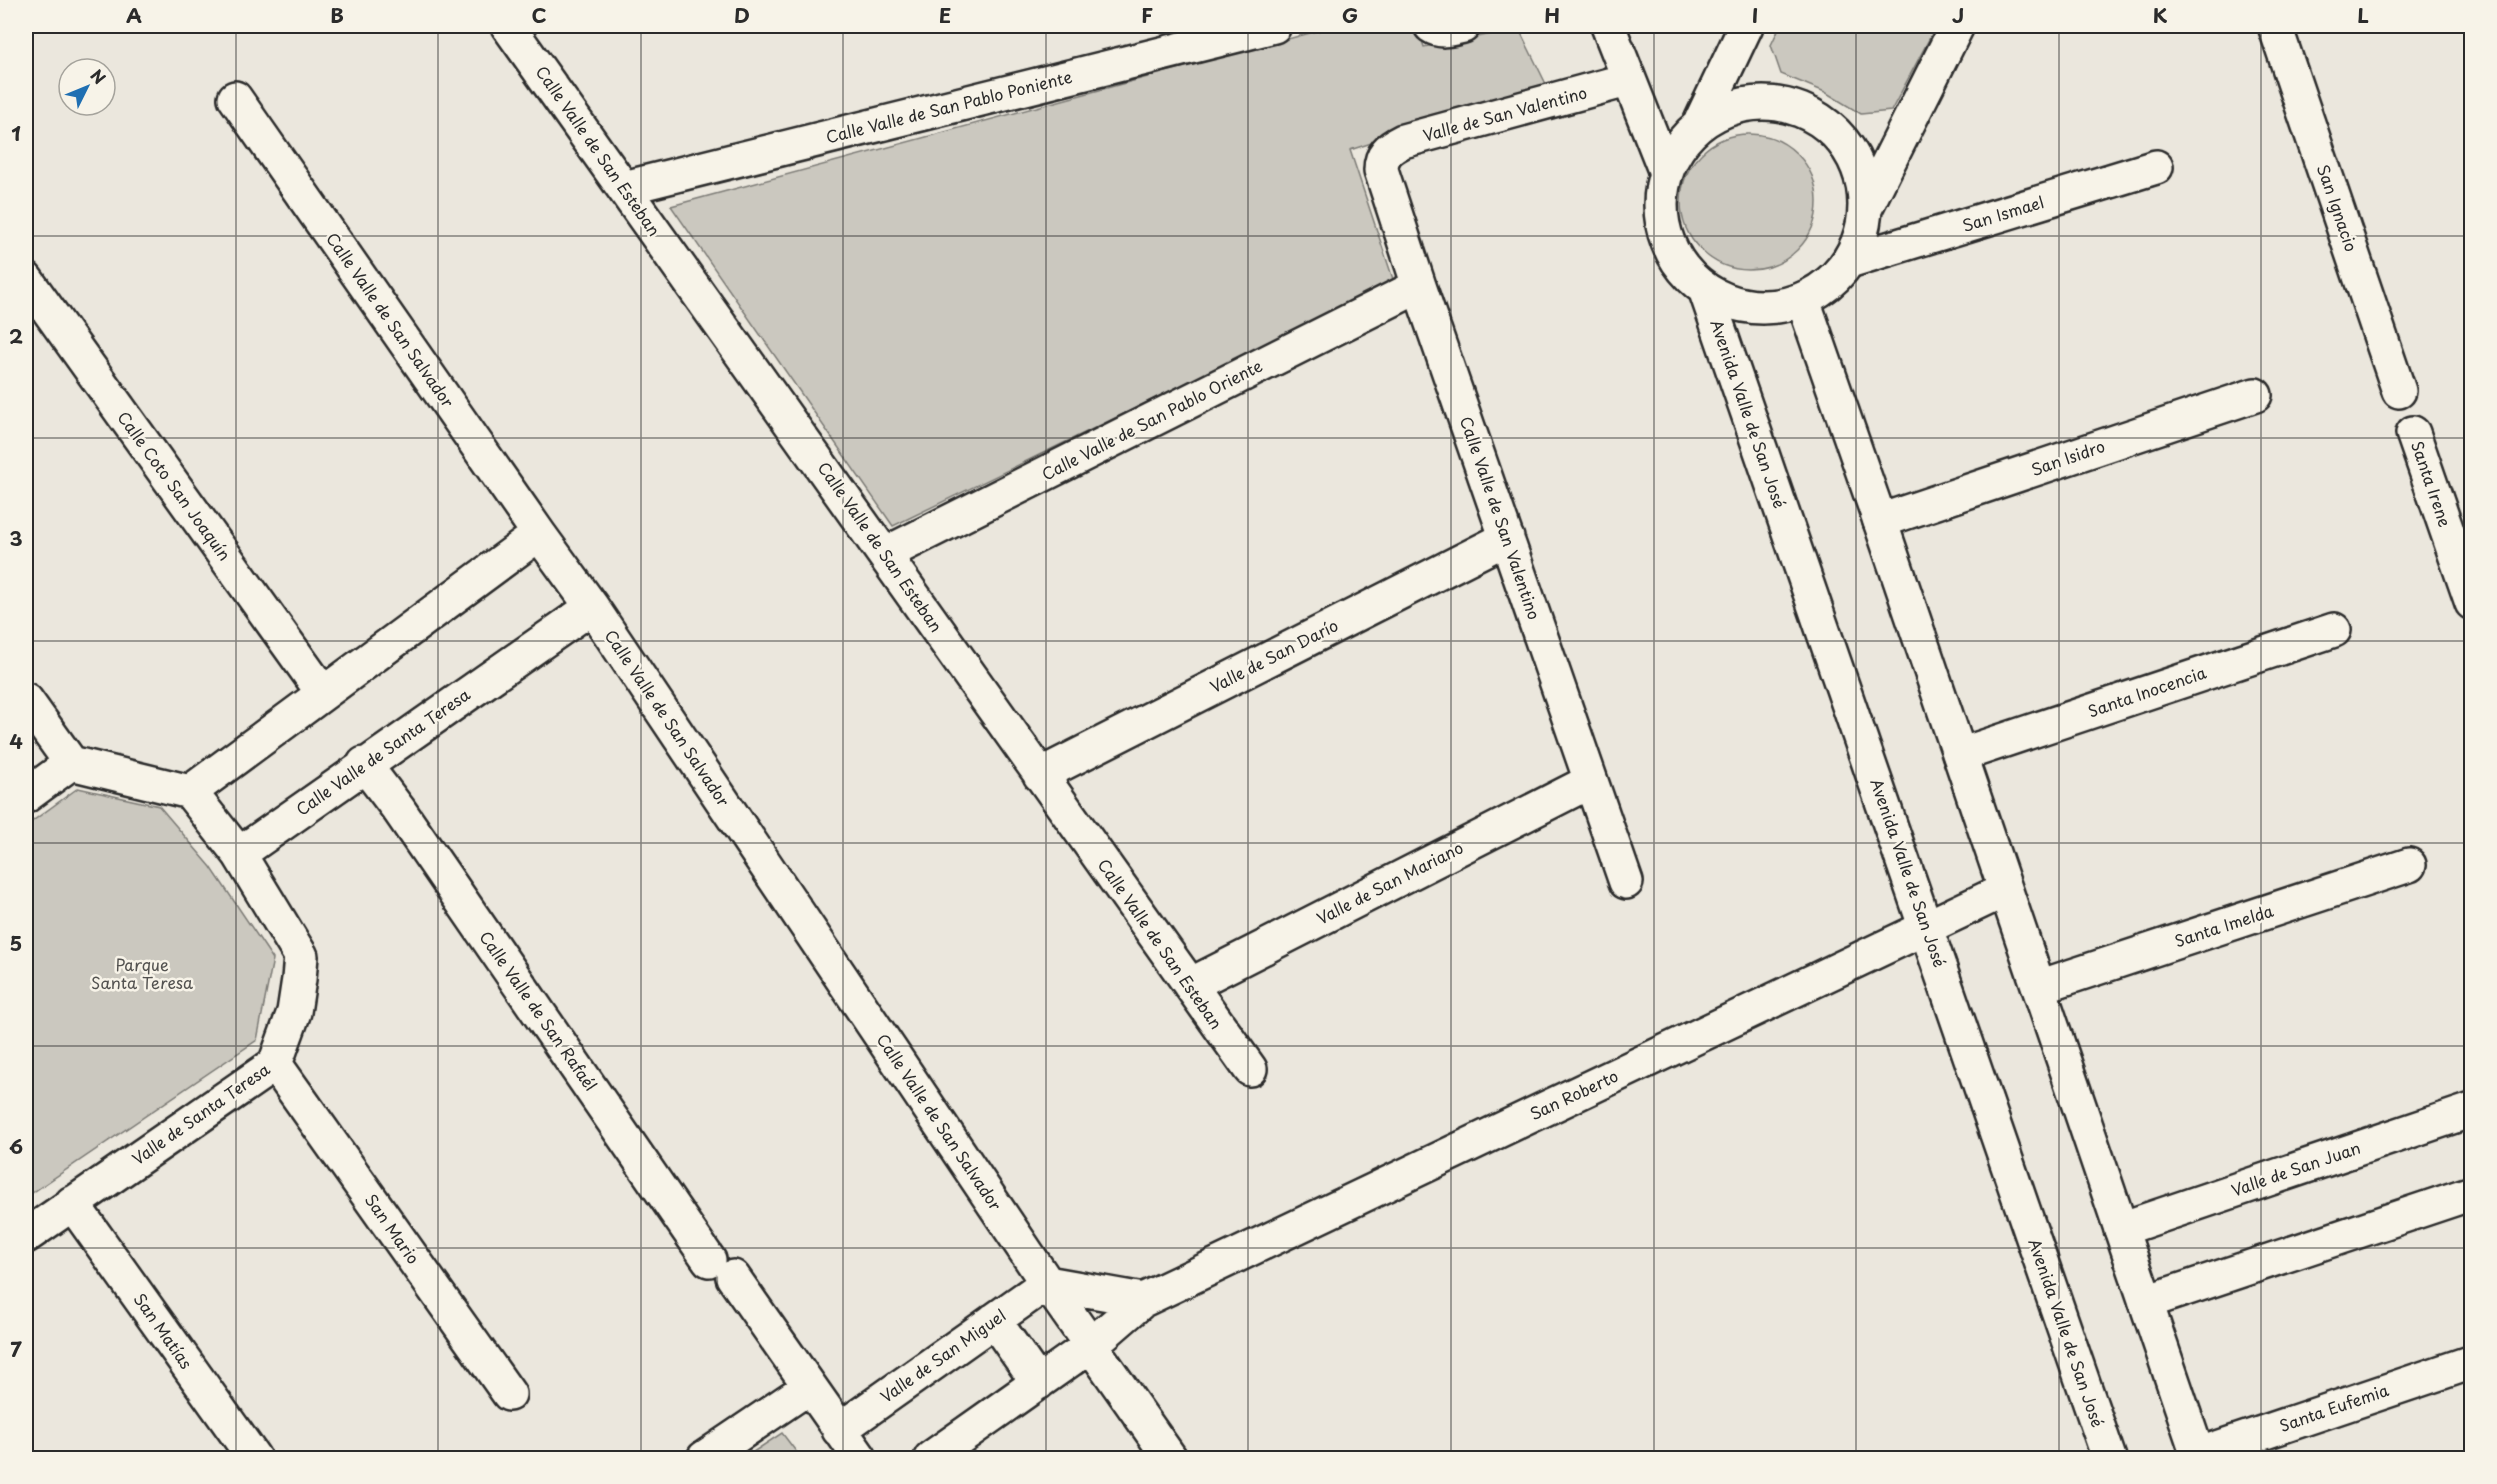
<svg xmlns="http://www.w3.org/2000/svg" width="2497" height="1484" viewBox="0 0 2497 1484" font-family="'Playpen Sans',sans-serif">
<rect width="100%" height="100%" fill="#ebe7dd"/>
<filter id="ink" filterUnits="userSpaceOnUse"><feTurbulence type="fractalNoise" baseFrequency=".0167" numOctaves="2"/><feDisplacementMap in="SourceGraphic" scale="12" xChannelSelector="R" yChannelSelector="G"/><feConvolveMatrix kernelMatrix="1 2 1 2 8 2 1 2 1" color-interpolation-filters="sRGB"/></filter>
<g filter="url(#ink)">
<path fill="#cbc8bf" stroke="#7b7a75" stroke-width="1.5" d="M1336,26H1417L1424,47L1519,29L1547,86L1350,150L1394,282L893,526L671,206Z
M1780,26H1936L1891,111L1861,114L1825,92L1781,74L1771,45Z
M1681 202a68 68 0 1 1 136 0a68 68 0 1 1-136 0Z
M78,788L159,806L211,867L273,959L257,1040L26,1197V826Z
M782,1433L801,1458H744Z"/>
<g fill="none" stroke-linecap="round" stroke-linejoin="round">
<defs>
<path id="street" d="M508,26L1250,1069
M1431,26C1441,33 1451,29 1463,26
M1608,26L1665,170
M2275,26L2399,391
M235,98L539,534L592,607L1047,1283L1170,1458
M624,188L1274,26
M1849,261L2156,167
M26,279L323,693
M2413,433L2472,603
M1880,521L2255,395
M885,554L1419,286
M26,700L71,763
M1960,755L2334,630
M364,764L399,810L709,1260
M1040,775L1507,538
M190,792L539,534
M26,796L71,763L190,792L239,854L301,956L299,979L294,1012L275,1064L26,1236
M239,854L592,607
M1626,882L1419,286L1381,170C1381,154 1389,148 1403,141L1627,80
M1190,985L1591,781
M2039,987L2409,865
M275,1064L509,1394
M72,1203L254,1458
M2121,1229L2472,1110
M733,1277L860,1458
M2146,1302L2472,1193
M994,1320L1038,1383
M839,1430L1047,1283L1143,1300
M2197,1455L2472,1362
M704,1458L809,1387
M931,1458L1091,1345L1143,1300L2005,890"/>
<path id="secondary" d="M1661 205a102 102 0 1 1 204 0a102 102 0 1 1-204 0Z
M1701,121L1746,26
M1866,207L1957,26
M1705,289L2109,1458
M1803,300L1880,521L2199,1458"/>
</defs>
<use href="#street" stroke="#2b2b2b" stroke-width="38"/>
<use href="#secondary" stroke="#2b2b2b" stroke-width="38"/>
<use href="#street" stroke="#f7f3e8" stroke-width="33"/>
<use href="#secondary" stroke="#f7f3e8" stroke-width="33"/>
</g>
</g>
<path fill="none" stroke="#2b2b2b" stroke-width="1.5" stroke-opacity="0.55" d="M236,26V1458M438,26V1458M641,26V1458M843,26V1458M1046,26V1458M1248,26V1458M1451,26V1458M1654,26V1458M1856,26V1458M2059,26V1458M2261,26V1458M26,236H2472M26,438H2472M26,641H2472M26,843H2472M26,1046H2472M26,1248H2472"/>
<g text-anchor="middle" stroke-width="5" stroke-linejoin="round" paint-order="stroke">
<g font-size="16" fill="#2b2b2b" stroke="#f7f3e8">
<text transform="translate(949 107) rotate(-14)" y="6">Calle Valle de San Pablo Poniente</text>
<text transform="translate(1505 114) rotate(-15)" y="6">Valle de San Valentino</text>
<text transform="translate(598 151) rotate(55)" y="6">Calle Valle de San Esteban</text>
<text transform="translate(2337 208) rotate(71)" y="6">San Ignacio</text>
<text transform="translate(2003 214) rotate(-17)" y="6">San Ismael</text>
<text transform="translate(390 320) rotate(55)" y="6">Calle Valle de San Salvador</text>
<text transform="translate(1748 414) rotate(71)" y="6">Avenida Valle de San José</text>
<text transform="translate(1152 420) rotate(-27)" y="6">Calle Valle de San Pablo Oriente</text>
<text transform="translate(2068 458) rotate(-19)" y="6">San Isidro</text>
<text transform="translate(2431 484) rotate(71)" y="6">Santa Irene</text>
<text transform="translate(174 486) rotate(54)" y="6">Calle Coto San Joaquín</text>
<text transform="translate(1500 518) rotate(71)" y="6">Calle Valle de San Valentino</text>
<text transform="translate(880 547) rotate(55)" y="6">Calle Valle de San Esteban</text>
<text transform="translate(1274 656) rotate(-27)" y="6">Valle de San Darío</text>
<text transform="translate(2147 692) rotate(-19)" y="6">Santa Inocencia</text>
<text transform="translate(667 718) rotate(56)" y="6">Calle Valle de San Salvador</text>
<text transform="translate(383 752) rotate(-35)" y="6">Calle Valle de Santa Teresa</text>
<text transform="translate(1908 873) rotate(71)" y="6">Avenida Valle de San José</text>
<text transform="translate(1390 883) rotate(-27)" y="6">Valle de San Mariano</text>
<text transform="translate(2224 926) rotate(-18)" y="6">Santa Imelda</text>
<text transform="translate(1160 944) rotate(55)" y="6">Calle Valle de San Esteban</text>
<text transform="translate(538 1011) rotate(55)" y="6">Calle Valle de San Rafaél</text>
<text transform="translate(1574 1095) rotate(-25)" y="6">San Roberto</text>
<text transform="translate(201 1114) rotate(-35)" y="6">Valle de Santa Teresa</text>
<text transform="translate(939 1122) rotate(56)" y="6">Calle Valle de San Salvador</text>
<text transform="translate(2296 1169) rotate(-19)" y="6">Valle de San Juan</text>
<text transform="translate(392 1229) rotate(55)" y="6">San Mario</text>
<text transform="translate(163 1331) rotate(55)" y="6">San Matías</text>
<text transform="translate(2066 1333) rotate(71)" y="6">Avenida Valle de San José</text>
<text transform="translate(943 1356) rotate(-35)" y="6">Valle de San Miguel</text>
<text transform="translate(2334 1408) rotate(-19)" y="6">Santa Eufemia</text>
</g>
<g font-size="16" fill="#535250" stroke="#f7f3e8">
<text x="142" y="971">Parque<tspan x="142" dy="18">Santa Teresa</tspan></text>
</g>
</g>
<rect width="2497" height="1484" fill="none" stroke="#f7f3e8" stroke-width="66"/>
<g transform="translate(87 87) rotate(47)"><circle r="28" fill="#f7f3e8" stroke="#a5a39c" stroke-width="1.5"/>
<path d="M0-4.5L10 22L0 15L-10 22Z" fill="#1f6fb2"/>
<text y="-9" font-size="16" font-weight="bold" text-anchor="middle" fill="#2b2b2b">N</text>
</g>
<rect x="33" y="33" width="2431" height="1418" fill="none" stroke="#2b2b2b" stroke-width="2"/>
<g font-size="20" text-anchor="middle" font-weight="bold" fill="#2b2b2b">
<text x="134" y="23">A</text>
<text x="337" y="23">B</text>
<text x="539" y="23">C</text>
<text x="742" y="23">D</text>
<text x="945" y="23">E</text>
<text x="1147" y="23">F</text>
<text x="1350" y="23">G</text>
<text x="1552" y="23">H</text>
<text x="1755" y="23">I</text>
<text x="1958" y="23">J</text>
<text x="2160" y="23">K</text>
<text x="2363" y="23">L</text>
<text x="16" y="141">1</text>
<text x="16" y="344">2</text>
<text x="16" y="546">3</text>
<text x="16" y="749">4</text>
<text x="16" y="951">5</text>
<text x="16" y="1154">6</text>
<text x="16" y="1357">7</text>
</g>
</svg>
